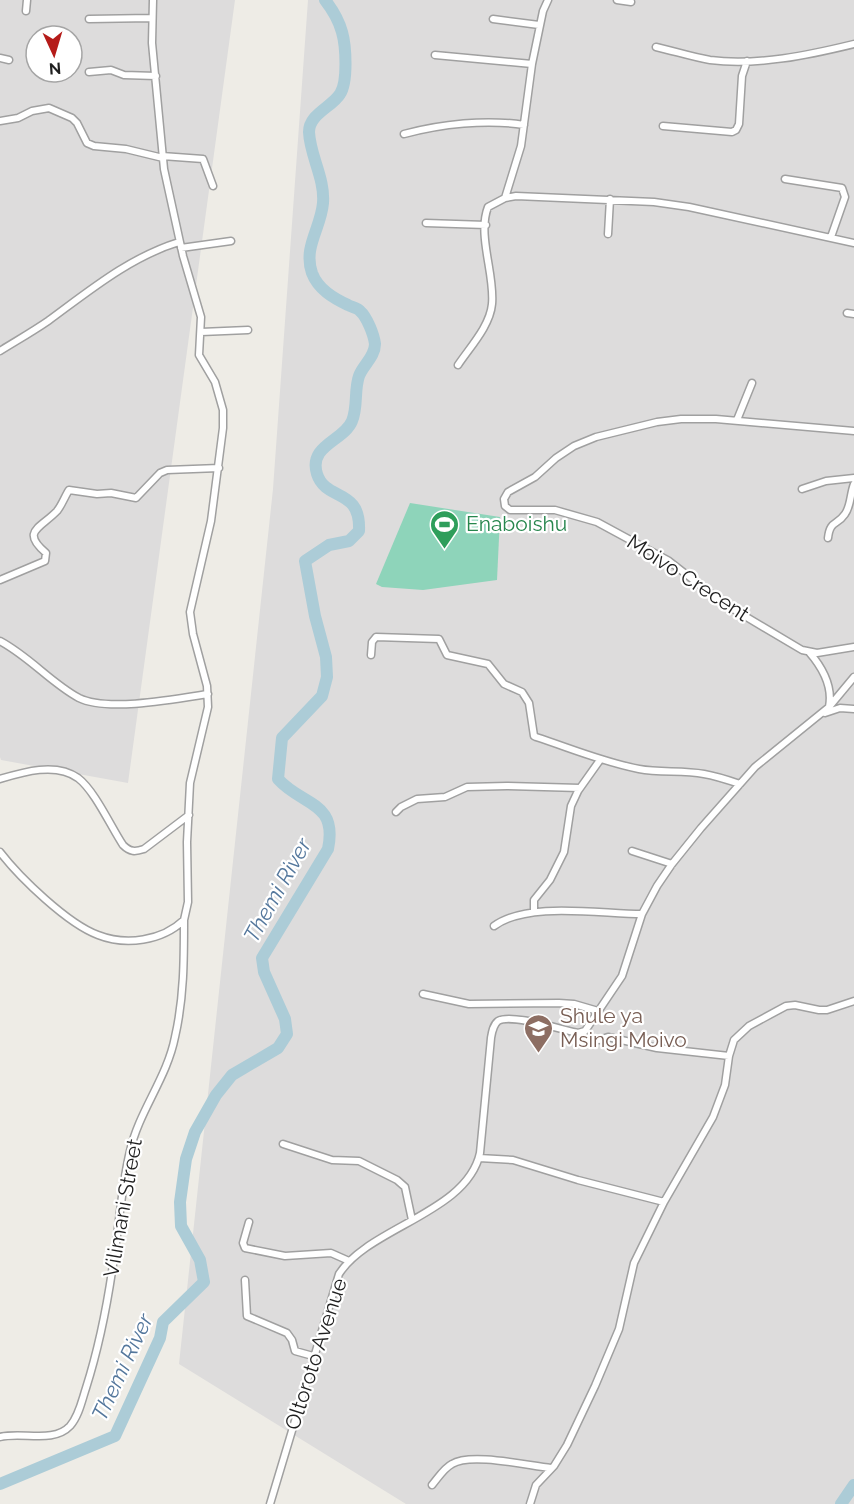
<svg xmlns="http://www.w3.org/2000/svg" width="854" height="1504" viewBox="0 0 854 1504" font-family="Raleway,sans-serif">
<rect width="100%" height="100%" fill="#eeece6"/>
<path fill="#dddcdc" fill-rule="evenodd" d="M0,0H235L128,783L1,760L0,757ZM36,36H72V72H36Z
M308,0H854V1504H406L179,1364L273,489Z"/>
<path fill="#8ed4ba" d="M410,503L500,517L497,580L423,590L382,587L376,584Z"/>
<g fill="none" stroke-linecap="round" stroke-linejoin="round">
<path stroke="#acccd7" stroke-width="12" d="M0,1484L115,1436L160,1338L163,1322L204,1282L200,1260L181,1226L180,1202L186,1159L195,1132L216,1095L232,1075L278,1048L287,1034L285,1019L264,972L262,958L328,849C338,801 302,806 278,779L282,738L322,696L327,677L326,657L315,616L305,561L329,545L349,541L359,531C361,487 326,502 317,474C308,445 344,441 352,421C358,407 354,390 359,376C363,365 375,357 375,344C374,335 367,317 360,311C358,308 352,307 348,305C333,298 318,289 312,273C303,247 321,228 323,203C325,178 310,156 309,132C309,114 332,107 340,94C348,82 346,46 342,32C339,21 332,9 325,0
M841,1504L854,1485"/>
<defs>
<path id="street" d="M617,0L631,2
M26,11L27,0
M89,19L151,18
M493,19L539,25
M656,47C674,51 692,57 710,60C757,66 809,55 854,44
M435,55L532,64
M0,58L9,60
M89,72L111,70L124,75L156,76
M0,121L18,118L32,111L49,108L72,118L77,123L87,143L94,146L126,149L163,158
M663,126L732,132L736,130L739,124L742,76L747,61
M404,134C441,124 486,119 524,125
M162,156L203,159L213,186
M785,179L842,188L845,197L831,237
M505,198L521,146L532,64L543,11L548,0
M426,223L486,225
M608,234L610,199
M181,248L231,241
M847,313L854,314
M201,332L248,330
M0,351C16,341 32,332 48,321C89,291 130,257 179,242
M458,365C470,347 490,326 492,304C495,275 477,235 488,207L505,198L516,196L654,202L689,207L854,243
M737,420L752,383
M854,431L716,419H681L657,422L596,437L574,446L556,458L535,477L508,492L504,499L505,506L510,510H555L597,522L669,561L723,603L802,650L817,653L854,647
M802,489L826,481L854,478
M828,538C830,520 837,526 845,514C851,506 850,494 854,484
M0,580L45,561L46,553C20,531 41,528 57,511C62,505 65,496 69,490L97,494L111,493L136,498L160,473L167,470L219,468
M0,641C30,657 51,683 79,698C107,712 176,699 208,694
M809,652C822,667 833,687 829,707
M371,655L372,642L376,637L439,639L447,655L488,664L504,684L522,692L529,703L534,736L536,737C570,748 603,762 639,769C660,773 682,770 704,774C716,776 728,780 740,784
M825,713L840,708L854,709
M0,779C23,772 56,762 78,778C95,791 111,827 123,845C130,852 135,852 144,849L189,815
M396,812L401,807L417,799L445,797L467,787L507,786L580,788
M632,851L672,864
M0,852C20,878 68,924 98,935C126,946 162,941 184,920L188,902L187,842L190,783L208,707L207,686L193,634L190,612L211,521L223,428V410L215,382L199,355L201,317L183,256L164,169L152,43L153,0
M534,912V900L550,880L564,852L571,806L578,791L600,760
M494,926C528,901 600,914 642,914
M423,994L469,1004L559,1003L574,1004L598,1011
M599,1040L608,1037L657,1048L729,1056
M283,1144L332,1160L359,1161L397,1180L405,1187L412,1220
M479,1158L513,1160L578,1180L664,1202
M249,1222L243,1243L245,1248L285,1256L331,1253L349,1261
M245,1280L247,1316L287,1333L292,1340L295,1351L313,1356
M0,1437C22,1431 53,1444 70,1426C79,1416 82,1400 86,1388C100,1344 109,1296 115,1250C120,1217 122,1184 130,1151C139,1111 167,1078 175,1037C184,998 184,959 184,920
M432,1485C438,1478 444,1468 452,1464C471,1452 529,1466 551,1468
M270,1504L339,1274C369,1227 467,1213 480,1153L491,1038C492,1032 493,1025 498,1021C511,1013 562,1030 578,1033L585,1031L622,976L642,914L657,886L672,864L701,828L755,767L829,707L854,677
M530,1504L536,1485L554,1466L567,1445L595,1386L619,1329L634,1263L664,1202L713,1117L725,1085L729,1056L734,1040L749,1026L786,1006L795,1005L819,1010H827L854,1001"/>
</defs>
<use href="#street" stroke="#a0a0a0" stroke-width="9"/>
<use href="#street" stroke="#fff" stroke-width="6"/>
</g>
<defs>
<symbol id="stadium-pin" viewBox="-11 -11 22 30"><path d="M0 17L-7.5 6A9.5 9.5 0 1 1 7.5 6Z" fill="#2e9e5b" stroke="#fff"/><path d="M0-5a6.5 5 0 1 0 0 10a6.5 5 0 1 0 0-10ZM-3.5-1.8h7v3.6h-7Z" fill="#fff"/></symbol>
<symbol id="school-pin" viewBox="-11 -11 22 30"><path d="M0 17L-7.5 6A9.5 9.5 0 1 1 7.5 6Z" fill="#8d6e63" stroke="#fff"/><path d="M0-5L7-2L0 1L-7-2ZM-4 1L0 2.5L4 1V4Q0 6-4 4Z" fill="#fff"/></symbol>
</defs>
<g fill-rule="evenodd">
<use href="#stadium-pin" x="428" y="508" width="33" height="45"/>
<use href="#school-pin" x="522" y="1012" width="33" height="45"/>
</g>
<g text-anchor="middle" stroke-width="4.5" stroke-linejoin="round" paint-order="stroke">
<g font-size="21" fill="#27864d" stroke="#fff" text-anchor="start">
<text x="466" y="531">Enaboishu</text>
</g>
<g font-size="21" fill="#1f1f1f" stroke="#fff">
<text transform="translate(688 578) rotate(33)" y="7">Moivo Crecent</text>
<text transform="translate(123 1208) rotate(-80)" y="7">Vilimani Street</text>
<text transform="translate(316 1354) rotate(-72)" y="7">Oltoroto Avenue</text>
</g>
<g font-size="21" fill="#785e54" stroke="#fff" text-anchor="start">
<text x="560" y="1023">Shule ya<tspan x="560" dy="24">Msingi Moivo</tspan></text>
</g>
<g font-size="22" font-style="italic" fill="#54779c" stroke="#fff">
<text transform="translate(277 890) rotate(-61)" y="8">Themi River</text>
<text transform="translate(122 1367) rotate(-65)" y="8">Themi River</text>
</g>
</g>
<g transform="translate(54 54) rotate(176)"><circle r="28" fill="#ffffff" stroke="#a5a5a5" stroke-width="1.5"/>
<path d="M0-4.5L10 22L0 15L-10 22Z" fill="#b51b19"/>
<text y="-9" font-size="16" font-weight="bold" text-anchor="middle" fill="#1f1f1f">N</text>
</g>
</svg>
